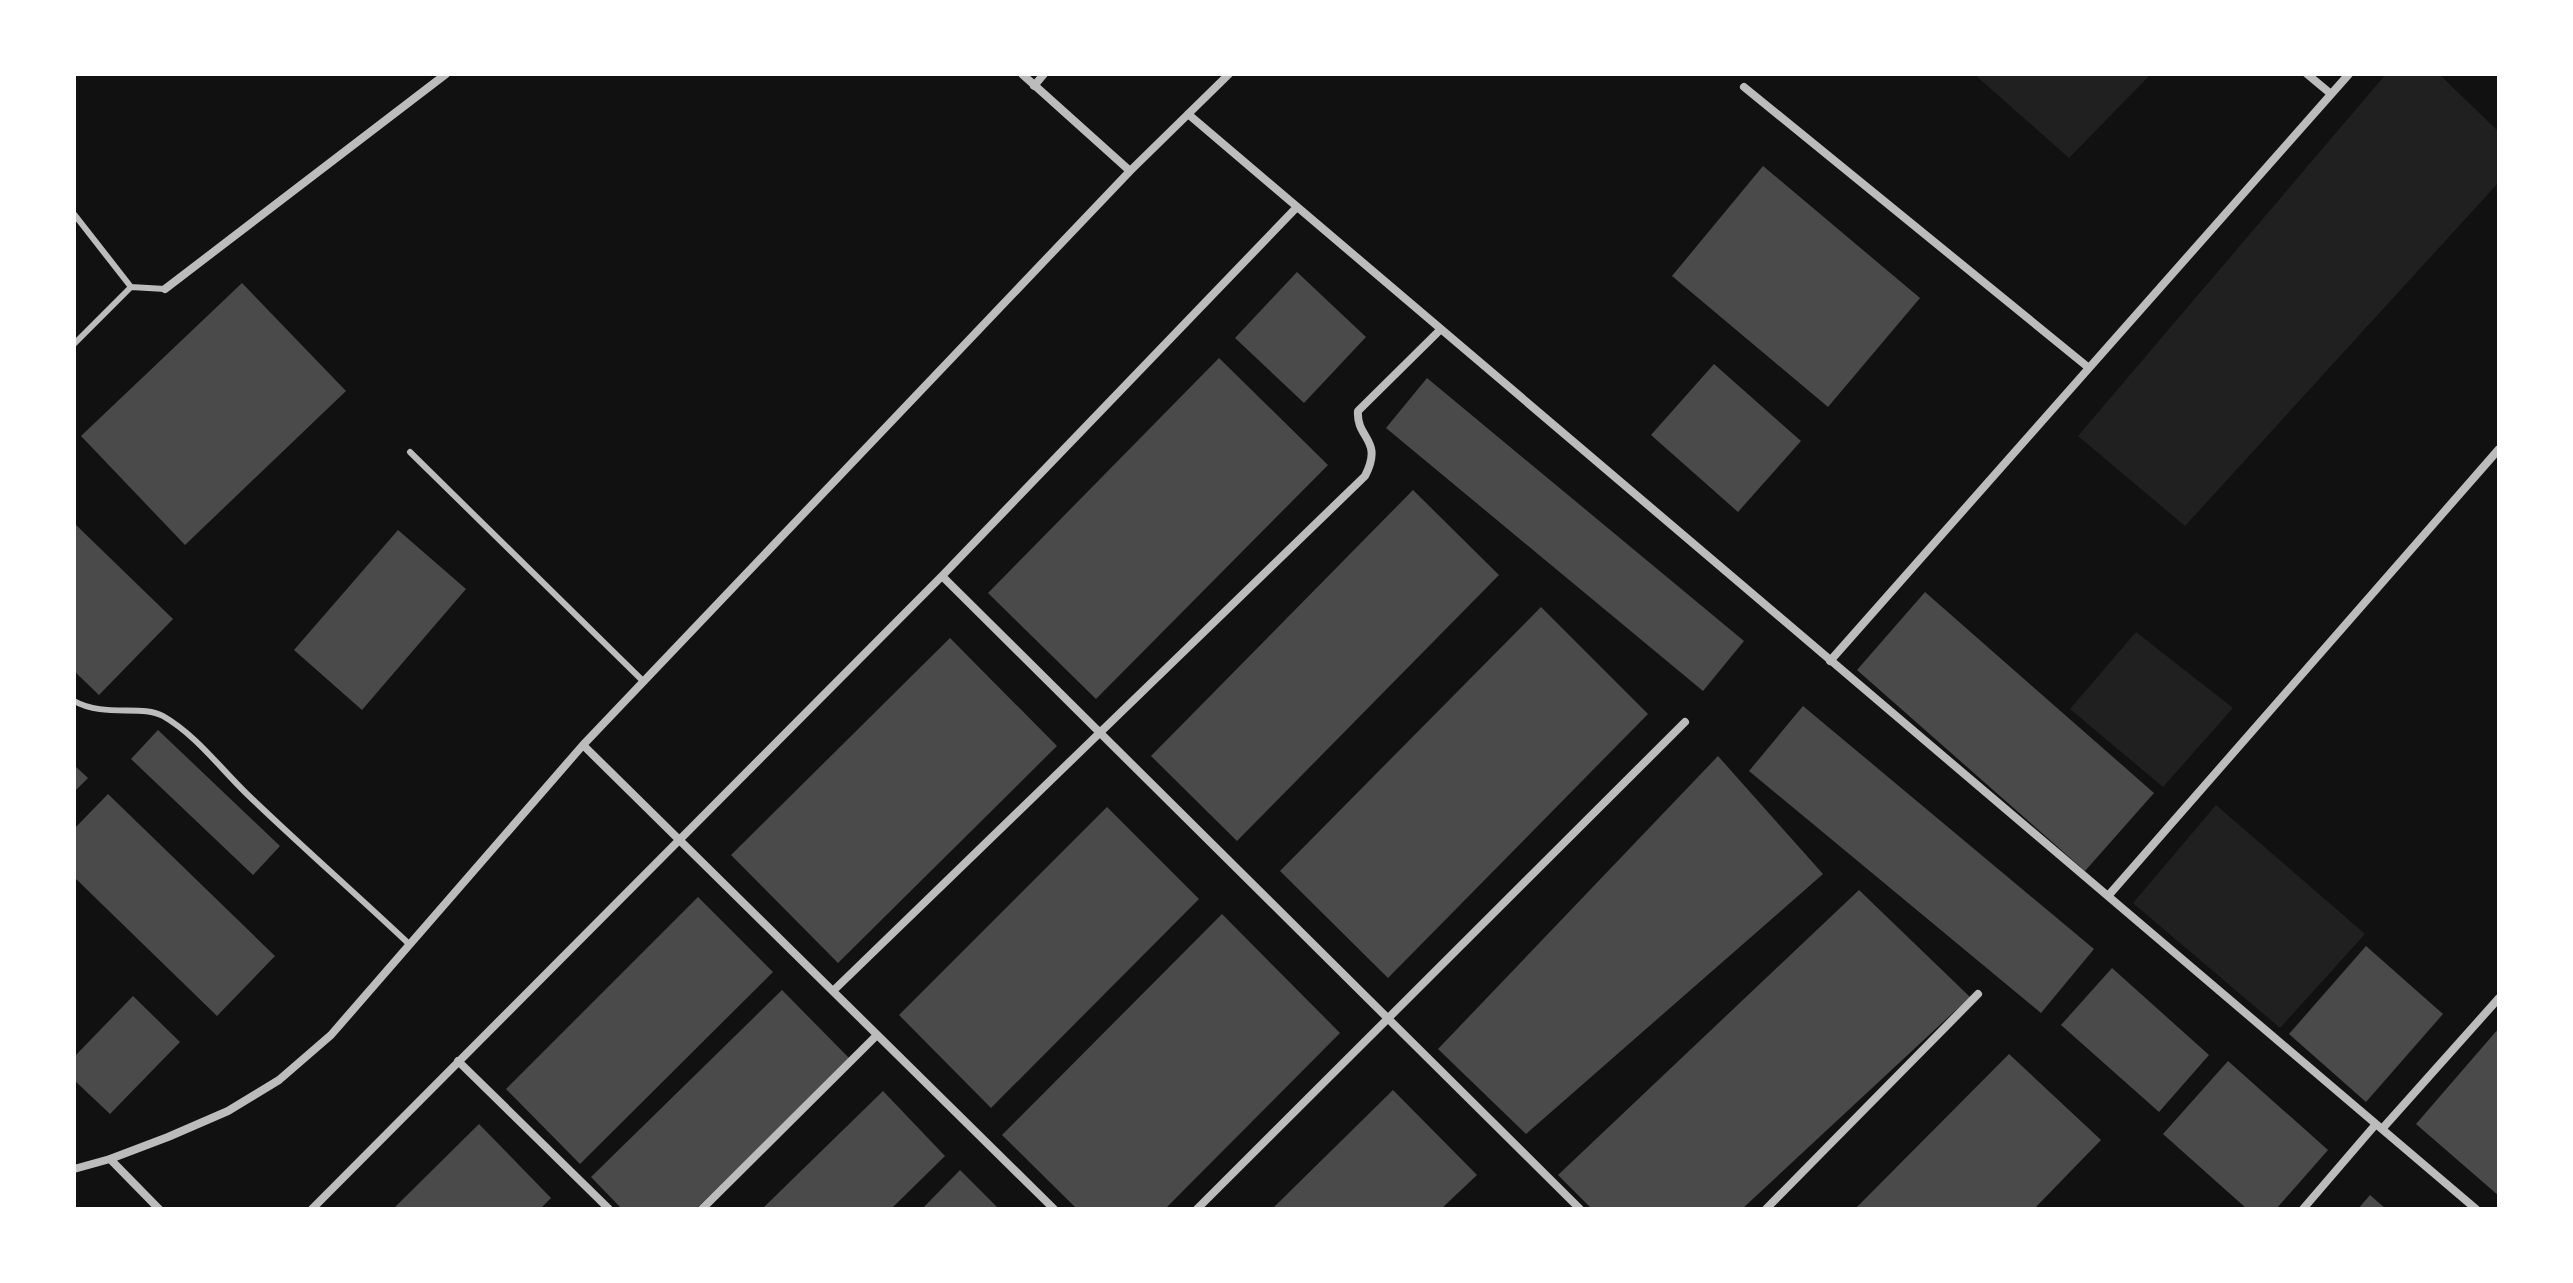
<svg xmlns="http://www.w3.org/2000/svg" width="2573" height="1283" viewBox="0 0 2573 1283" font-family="'Archivo Narrow',sans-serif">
<rect width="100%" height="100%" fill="#111"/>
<path fill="#202020" d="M1974,74H2151L2069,158Z
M2386,74H2439L2499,132V182L2185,526L2078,436Z
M2136,632L2233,708L2163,787L2070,709Z
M2216,805L2365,934L2280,1028L2133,903Z"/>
<path fill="#4a4a4a" d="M1763,166L1920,298L1828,407L1672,276Z
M1297,272L1366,337L1304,403L1235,338Z
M242,283L346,391L185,545L81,436Z
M1219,358L1328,465L1096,699L988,593Z
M1714,364L1801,441L1738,512L1651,435Z
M1427,378L1744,641L1703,691L1386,428Z
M1413,490L1499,575L1237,841L1151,756Z
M74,523L173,619L99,695L74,671Z
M398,530L466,589L362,710L294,650Z
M1925,592L2154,793L2085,871L1857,670Z
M1541,607L1648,714L1388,978L1280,871Z
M950,638L1057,746L838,963L731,855Z
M1803,706L2094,949L2041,1013L1749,771Z
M158,730L280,846L253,875L131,759Z
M1718,756L1823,874L1526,1134L1438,1049Z
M74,765L88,778L74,792Z
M108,794L275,956L217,1016L74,877V829Z
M1107,807L1199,899L991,1108L899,1015Z
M1859,890L1970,997L1742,1209H1592L1558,1175Z
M698,897L773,972L580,1164L506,1089Z
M1222,914L1340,1033L1165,1209H1077L1002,1135Z
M2366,946L2443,1014L2366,1102L2289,1034Z
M2112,968L2209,1055L2159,1112L2061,1025Z
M782,990L849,1058L696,1209H622L591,1177Z
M133,996L180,1042L110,1114L74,1080V1057Z
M2499,1028V1196L2416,1124Z
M2009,1054L2101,1140L2034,1209H1855Z
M2228,1061L2328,1150L2276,1209H2247L2163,1134Z
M1393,1090L1477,1175L1441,1209H1272Z
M883,1091L945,1156L891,1209H762Z
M479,1124L551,1198L540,1209H393Z
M960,1170L999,1209H922Z
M2370,1195L2386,1209H2358Z"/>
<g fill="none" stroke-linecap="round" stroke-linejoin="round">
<path stroke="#bcbcbc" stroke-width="6" d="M74,214L131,287L165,289
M74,344L131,287
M410,452L644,682
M74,701C104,718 142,704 163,716C196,735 220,768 248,795C300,845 356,894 409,944"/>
<path stroke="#bcbcbc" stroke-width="8" d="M1022,74L1130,171
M2307,74L2331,94
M1034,86L1044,74
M1744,87L2089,368
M1188,114L2476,1209
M165,289L446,74
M942,576L1580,1209
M1830,661L2349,74
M583,745L1054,1209
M2108,896L2499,449
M833,991L1365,476C1384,439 1356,439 1358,411L1441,329
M458,1061L609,1209
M2382,1129L2499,998
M110,1159L159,1209
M74,1169L110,1159L168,1137L228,1111L279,1080L331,1035L583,745L1130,171L1229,74
M312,1209L942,576L1297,207
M702,1209L877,1035
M1197,1209L1685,722
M1766,1209L1978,994
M2303,1209L2376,1124"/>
</g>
<rect width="2573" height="1283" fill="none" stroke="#ffffff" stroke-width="152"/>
</svg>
